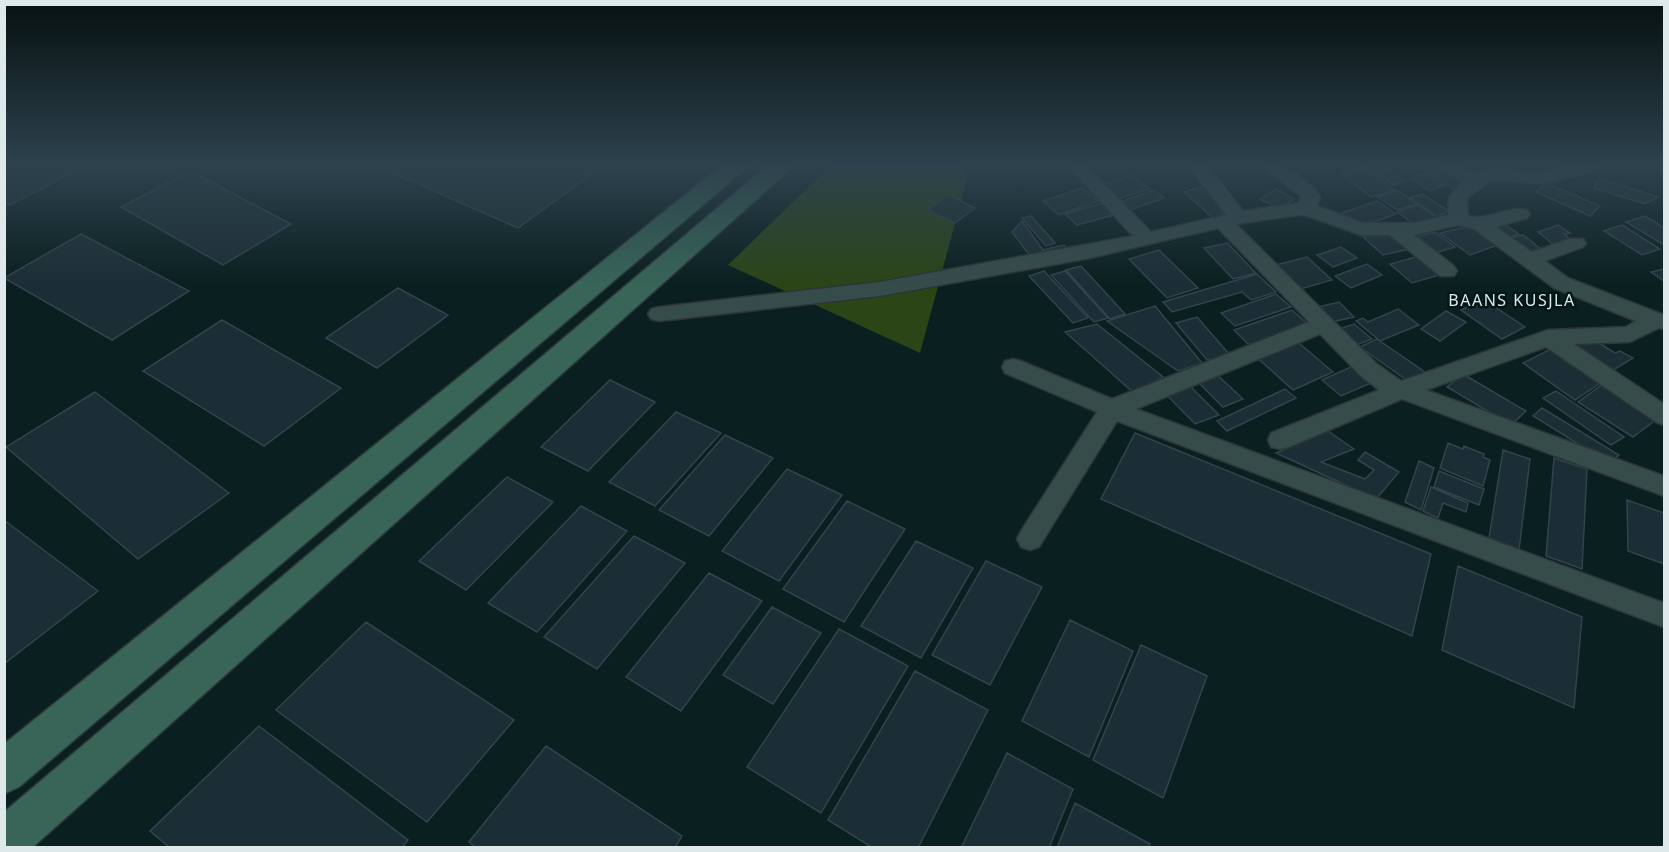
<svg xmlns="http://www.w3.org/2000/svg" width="1669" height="852" viewBox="0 0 1669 852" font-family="'Noto Sans',sans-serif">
<rect width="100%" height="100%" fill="#0a1f1f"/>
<path fill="#2b4517" d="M831,165H959L968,175L920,353L728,265Z"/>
<path fill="#1c2e35" stroke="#31444c" stroke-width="1.5" d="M88,165L10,205L4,202L6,165Z
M375,165H604L518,228Z
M1380,165L1405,181L1394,185L1364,166Z
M1430,165H1447L1471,182L1454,189L1422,168Z
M1362,167L1395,190L1372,197L1340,174Z
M190,171L291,224L223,265L121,207Z
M1425,173L1444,185L1430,191L1410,179Z
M1132,175L1149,189L1115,200L1098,186Z
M1598,178L1658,197L1645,204L1594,188Z
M1546,183L1600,206L1590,216L1536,192Z
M1206,185L1233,216L1215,220L1184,192Z
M1082,188L1098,201L1059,215L1043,201Z
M1276,189L1294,199L1279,209L1260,199Z
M1154,190L1164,198L1127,211L1117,203Z
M1397,190L1417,204L1397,210L1378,197Z
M1422,194L1449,211L1437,216L1410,198Z
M948,195L975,208L955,223L928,210Z
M1377,201L1396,214L1358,228L1339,214Z
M1105,202L1117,214L1077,225L1065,214Z
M1418,205L1440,220L1418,227L1397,212Z
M1031,216L1055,243L1046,246L1022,218Z
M1645,216L1664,228V245L1626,222Z
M1022,221L1043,250L1064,245L1069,252L1033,260L1012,232Z
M1504,224L1519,234L1507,238L1492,228Z
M1474,225L1503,243L1470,255L1440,233Z
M1558,225L1570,233L1564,234L1573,242L1558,248L1538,232Z
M1622,225L1660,249L1642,255L1604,231Z
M1393,230L1414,248L1383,255L1363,237Z
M1435,232L1455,247L1432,254L1412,238Z
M81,234L189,291L112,340L4,278Z
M1523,235L1546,253L1533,256L1510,238Z
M1227,243L1256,273L1233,279L1204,248Z
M1341,247L1357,258L1333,267L1317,255Z
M1159,250L1198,288L1167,298L1129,259Z
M1423,255L1446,273L1412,283L1390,264Z
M1307,257L1332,280L1297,290L1272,266Z
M1367,264L1382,275L1351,288L1335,276Z
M1081,266L1125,314L1110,319L1066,270Z
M1664,269V281L1651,272Z
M1044,271L1088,318L1073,323L1029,276Z
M1065,271L1108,318L1094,322L1051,275Z
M1257,274L1276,292L1251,300L1242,292L1172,312L1163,302Z
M398,288L448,315L377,368L326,338Z
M1276,294L1291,307L1235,326L1221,313Z
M1483,299L1525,327L1502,339L1461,310Z
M1339,302L1354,317L1332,322L1318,307Z
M1155,306L1202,363L1178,371L1107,321Z
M1398,309L1419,325L1380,341L1356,321L1363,318L1368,322Z
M1292,310L1311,327L1252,348L1234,330Z
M1446,311L1466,322L1440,341L1421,329Z
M1197,317L1230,355L1207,360L1176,323Z
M222,320L341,388L264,446L143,371Z
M1097,324L1163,377L1134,393L1065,332Z
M1354,324L1372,339L1354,346L1336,330Z
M1589,337L1615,353L1620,351L1633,358L1605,375L1563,348Z
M1293,338L1333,372L1293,390L1253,354Z
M1377,339L1425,372L1405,379L1360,347Z
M1555,347L1605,380L1575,400L1523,363Z
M1353,366L1373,382L1341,396L1322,380Z
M1212,370L1243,399L1223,407L1193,377Z
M1463,374L1526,411L1511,425L1447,387Z
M610,380L655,402L588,471L541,447Z
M1186,382L1219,415L1195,424L1163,391Z
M1606,382L1661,416L1633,437L1578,402Z
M1285,389L1296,398L1227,431L1217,421Z
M1556,391L1624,437L1611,445L1543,398Z
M95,392L229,493L138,559L6,447Z
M1542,408L1619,455L1609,463L1533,416Z
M676,412L721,433L655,506L609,482Z
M1328,431L1354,449L1321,462L1365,479L1374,470L1358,460L1365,452L1399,472L1376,499L1276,453Z
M1135,433L1431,554L1412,636L1101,499Z
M725,435L773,458L709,536L659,510Z
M1448,443L1463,449L1464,446L1484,454L1483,457L1490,460L1483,486L1440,468Z
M1503,450L1530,459L1519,550L1489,538Z
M1554,458L1587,469L1582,569L1546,556Z
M1419,461L1434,468L1421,510L1405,502Z
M787,469L842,495L779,581L722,551Z
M1439,471L1484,489L1479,505L1434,487Z
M507,477L553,502L466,590L419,561Z
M1431,487L1468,503L1466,512L1443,503L1438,518L1423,511Z
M1627,500L1664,513V564L1628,551Z
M847,501L905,529L844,622L783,589Z
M581,506L627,531L537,632L488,603Z
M4,520L98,591L4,664Z
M634,536L685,563L597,669L544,637Z
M916,541L973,568L921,658L861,626Z
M986,561L1042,587L990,685L932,655Z
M1458,566L1582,617L1574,708L1442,650Z
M709,573L762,601L681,711L626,677Z
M772,607L821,633L773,704L723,675Z
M1070,620L1133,651L1089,757L1022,721Z
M366,622L514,720L427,822L276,710Z
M839,629L908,666L821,813L747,767Z
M1141,645L1207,676L1163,798L1093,760Z
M915,671L988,710L918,848H873L828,820Z
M259,726L408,840L402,848H170L150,831Z
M546,746L682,836L675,848H476L469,842Z
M1007,753L1073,789L1049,848H961Z
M1075,803L1150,844L1149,848H1057Z"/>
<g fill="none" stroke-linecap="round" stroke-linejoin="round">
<defs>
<path id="street" d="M1067,165H1086L1151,232L1226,215L1188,165H1207L1243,211L1299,203L1301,196L1265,169L1267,165C1285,165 1312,180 1320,197L1317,206L1363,223H1414L1448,215L1449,197L1462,182L1439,165H1461L1474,174L1495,168L1535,173L1574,165H1605L1602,169L1543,184L1491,180L1467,198L1468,216C1490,221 1507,205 1527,210L1530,214L1527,218L1496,227L1532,252L1569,239H1583L1586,243L1583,247L1545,261L1568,278L1664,315V329L1659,328L1630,342L1574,344L1664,404V425L1656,422L1546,347L1426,390L1664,476V496L1402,399L1289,447L1280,449L1271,447L1268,440L1271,433L1379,390L1361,376L1320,334L1136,409L1664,603V627L1117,421L1039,547L1030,550L1021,547L1017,539L1021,531L1097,412L1005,373L1002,367L1005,361L1013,359L1021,361L1112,399L1309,322L1218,228L1090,258L880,296L659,321L651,319L648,314L651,309L659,307L880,282L1133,236ZM1297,215H1305L1361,235H1390L1440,276H1454L1457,271L1454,266L1414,235L1458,225L1474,229L1554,288L1636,321L1626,327L1548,330L1401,381L1377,364L1236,224Z"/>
<path id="secondary" d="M722,165H750L19,787L4,794V744Z
M768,165H795L32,848H4V812Z"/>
</defs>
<use href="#street" stroke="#2c3636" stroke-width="3"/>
<use href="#secondary" stroke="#2c3636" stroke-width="3"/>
<use href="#street" fill="#364c4b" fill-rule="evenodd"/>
<use href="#secondary" fill="#386558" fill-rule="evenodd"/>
</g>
<linearGradient id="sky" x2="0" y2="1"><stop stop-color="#061111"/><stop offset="0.58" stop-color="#2d424d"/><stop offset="1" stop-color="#2d424d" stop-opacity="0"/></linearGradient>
<rect width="1669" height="285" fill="url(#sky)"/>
<g text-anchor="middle" stroke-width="5" stroke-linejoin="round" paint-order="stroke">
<g font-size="16" letter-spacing="1.5" fill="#ddeae9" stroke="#021616">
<text x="1512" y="306">BAANS KUSJLA</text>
</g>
</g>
<rect width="1669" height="852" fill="none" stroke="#ddeae9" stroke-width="12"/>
</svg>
